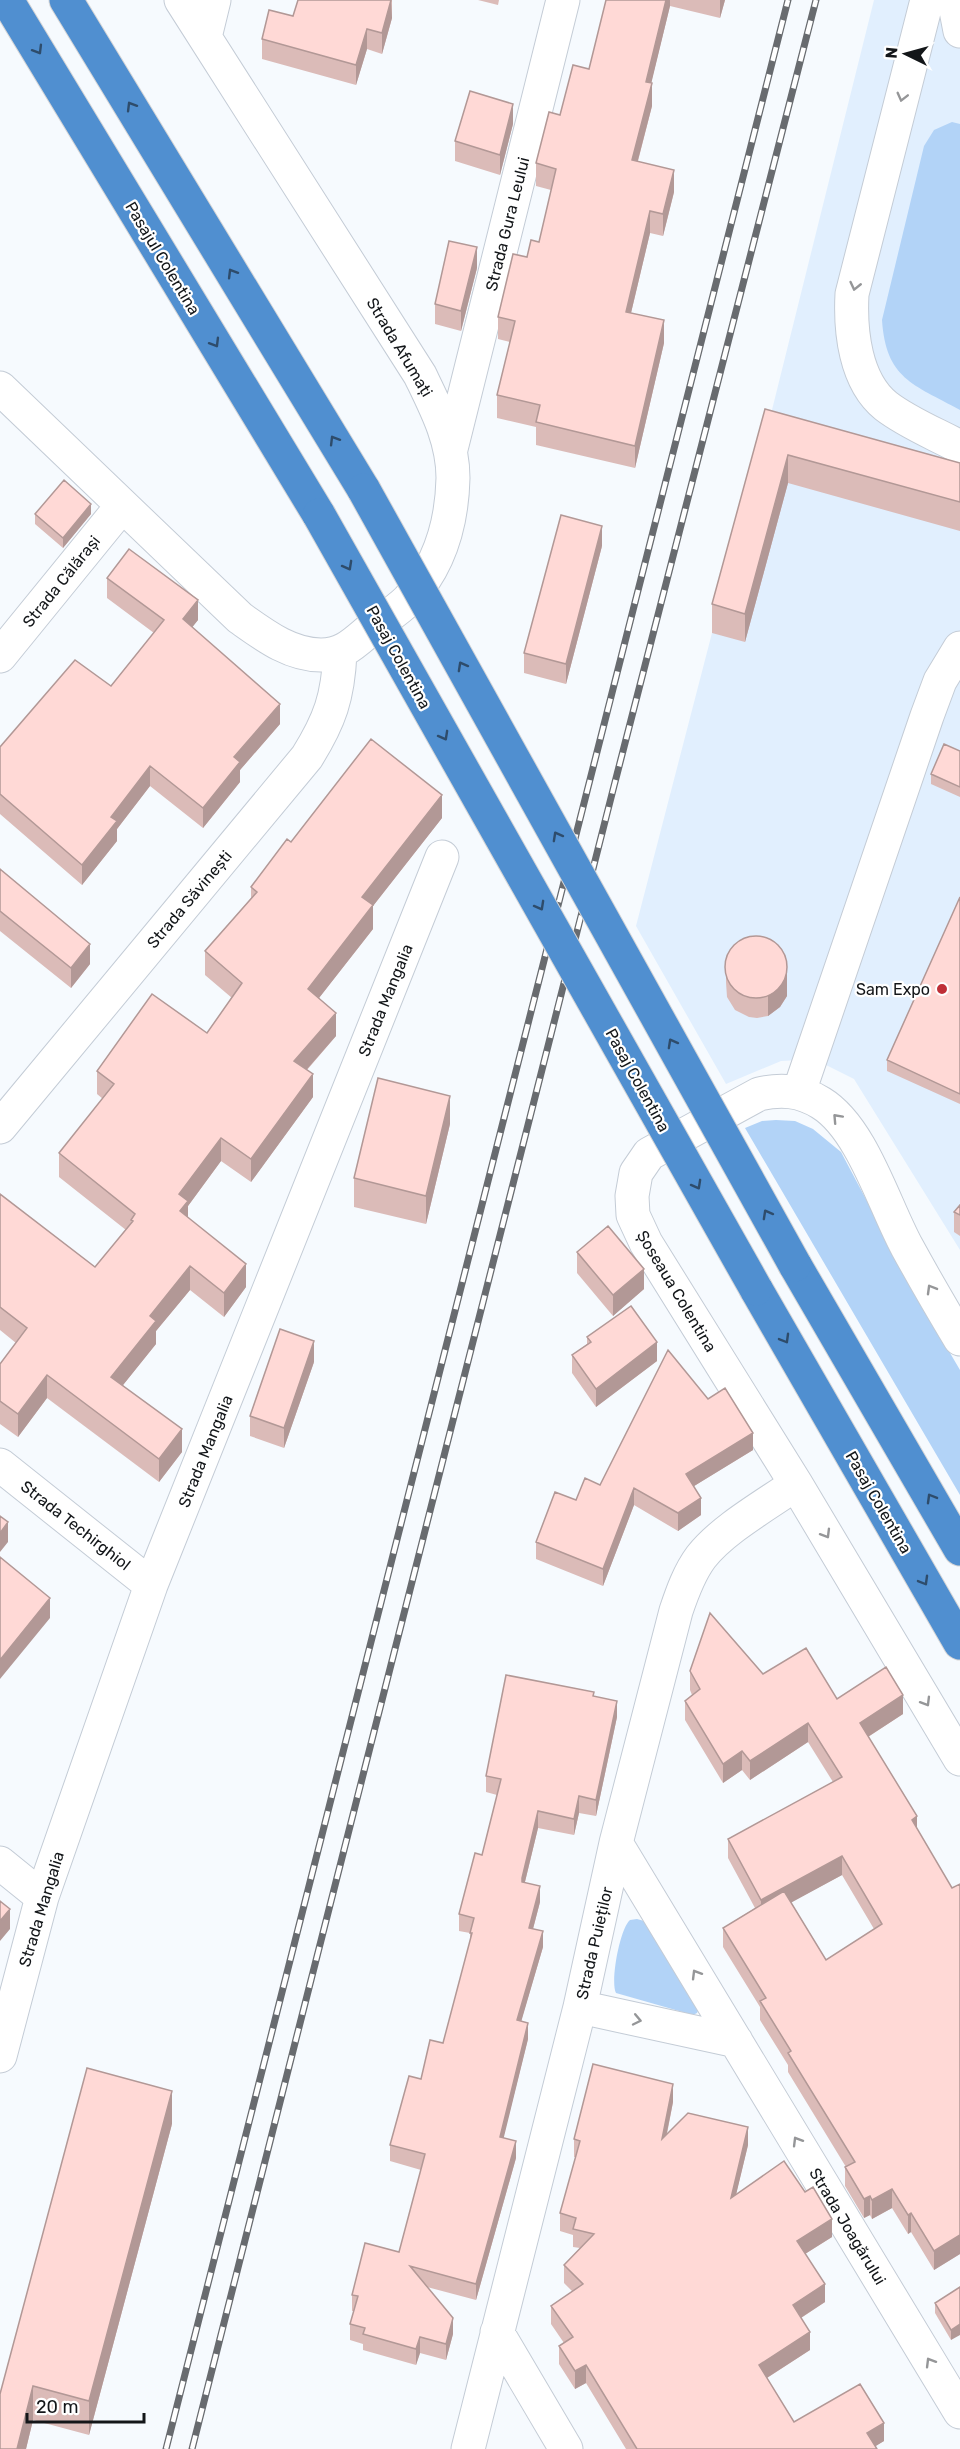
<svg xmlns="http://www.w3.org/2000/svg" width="960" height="2449" viewBox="0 0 960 2449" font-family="Rubik,sans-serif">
<rect width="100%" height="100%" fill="#f6fafe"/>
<path fill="#e1effe" d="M874,0H960V1250L854,1079L826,1065L800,1060L781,1061L726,1084L636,926L712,633L765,438Z"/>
<path fill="#b2d3f7" d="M952,122L960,124V410C913,384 886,379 882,320L924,146L934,130Z
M776,1120L795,1121L813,1129L841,1152L923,1307L960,1370V1495L745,1128L762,1121Z
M637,1919L644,1921L699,2009L697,2013L693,2015L616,1993C610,1982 620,1928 630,1920Z"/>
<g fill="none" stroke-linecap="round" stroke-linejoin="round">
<defs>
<path id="street" d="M927,0L852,294C850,331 855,381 886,406C908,423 936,434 960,447
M954,0L960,31
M205,37L214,0
M0,388L240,618C264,635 290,655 321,655C344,655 355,642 372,628C384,619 398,610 408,600C439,567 452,523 453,478C453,440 436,408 420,375L181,0
M451,449L563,0
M0,656L122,506
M799,1092L927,716L940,681L960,648
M0,1127L307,757C330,720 338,697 340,653
M960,1339C942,1309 924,1278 907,1247C884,1205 862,1128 821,1103C800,1090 781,1089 759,1094L649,1154L636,1173L632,1196L633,1215L646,1243L796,1484L960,1759
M0,1465L151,1585
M616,1843L960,2412
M0,1863L42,1897
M580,2007L736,2041
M0,2056L42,1897L151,1585L442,857
M497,2332L566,2449
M468,2449L580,2007L616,1843L676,1611C682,1593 689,1573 701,1557C723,1529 766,1505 796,1484"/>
<path id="highway" d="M7,0L319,515
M66,0L364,490
M795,1265L960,1549
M756,1289L960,1643"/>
</defs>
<use href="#street" stroke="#c4ccd6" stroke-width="35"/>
<use href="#highway" stroke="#d5d5d6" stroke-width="35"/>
<use href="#street" stroke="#fff" stroke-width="33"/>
<use href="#highway" stroke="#508fd0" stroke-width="33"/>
<defs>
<path id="rail" d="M166,2449L788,0
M192,2449L614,786L816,0"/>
</defs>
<use href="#rail" stroke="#686b6f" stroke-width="7"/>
<use href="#rail" stroke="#fff" stroke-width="4.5" stroke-dasharray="14" stroke-linecap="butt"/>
<defs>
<path id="highway-bridge" d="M364,490L795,1265
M319,515L756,1289"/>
</defs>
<use href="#highway-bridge" stroke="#d5d5d6" stroke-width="35" stroke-linecap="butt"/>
<use href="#highway-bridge" stroke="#508fd0" stroke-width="33"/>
</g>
<path fill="#dbbbb8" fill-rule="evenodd" d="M392,0V18L382,54L367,49L356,85L262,59V39L293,16Z
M478,0H499L498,5Z
M606,0H725L720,18L670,6L651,83L652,106L638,161L674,192L663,236L650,233L631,313L664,343L635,468L536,445V427L497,418V395L510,342L498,339V317L527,257L539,242L551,190L536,186V163L560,115L589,69Z
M513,124L500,175L455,161V141Z
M477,268L461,331L435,324V304Z
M765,409L960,463V531L788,483L745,642L712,633V604Z
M35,514H91L63,548L35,524Z
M602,546L566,684L524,673V653Z
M107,578L198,620L192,627L280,724L240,770V782L203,828L150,786L117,829V841L82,885L0,814V747L111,686L154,633L107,598Z
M960,751V797L931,784V774Z
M442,818L373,906V929L319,998L336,1036L307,1070L313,1097L251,1182L221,1161L188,1206V1217L246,1287L224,1317L190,1290L156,1331V1344L123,1385L182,1452L159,1482L47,1398L18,1437L0,1424V1364L16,1343L0,1330V1194L95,1267L126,1230L59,1177V1153L103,1099L97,1094V1071L207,1033L232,998L205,975V951L251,898V887L291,842Z
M0,869L90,964L71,988L0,931Z
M960,897V1104L887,1071V1060Z
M726,962L787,980V996L780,1007L768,1016L757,1018L749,1017L735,1010L727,997L726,982Z
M450,1124L426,1224L354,1207V1178Z
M960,1205V1236L954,1232V1212Z
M577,1252L644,1289L613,1316L577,1273Z
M587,1337L657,1361L596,1407L572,1373V1355L587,1344Z
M314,1362L284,1448L250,1436V1416Z
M708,1399L753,1450L694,1486L701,1515L678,1531L634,1505L603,1586L536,1559V1542L576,1500L600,1485Z
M690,1671L763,1674L837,1699L903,1714L868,1737L917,1829L952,1888L960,1884V2254L934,2270L911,2232L908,2234L892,2208L872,2219L870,2215L864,2218L845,2186V2167H846L788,2072V2065L760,2020V2007L723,1947V1928L755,1908L728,1858V1839L833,1782L808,1742L750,1780L742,1770L723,1783L685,1720V1701L692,1695L690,1690ZM842,1875L874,1929L826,1960L791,1902Z
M594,1696L617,1717L596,1816L579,1813L574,1835L538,1828L525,1882L540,1902L533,1929L543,1947L521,2021L528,2039L503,2138L516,2158L476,2300L427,2287L453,2334L446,2360L420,2353L416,2365L363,2350V2344L350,2340V2324L354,2311H352V2295L399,2252L421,2170L390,2161V2145L421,2079L443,2043L470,1941V1933L459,1931V1914L482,1855L497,1795L486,1792V1776Z
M673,2102L667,2134L748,2145L736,2194L832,2237L805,2254L825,2302L801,2318L810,2350L767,2378L794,2422L884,2441L875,2446L877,2449H626L586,2383L575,2389L559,2364V2346L564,2343L551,2324V2306L573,2292L564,2283V2265L580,2248L573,2247V2235L560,2231V2213L576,2157H574V2139Z
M172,2124L89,2435L33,2420L26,2449H0Z
M960,2287L951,2340L935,2313V2303Z"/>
<path fill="#b29896" d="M391,0L392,18L382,54V33Z
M666,0H670V6L646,105V82Z
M720,0H725L720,18Z
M367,29V49L356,85V65Z
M652,83V106L632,183V160Z
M513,104V124L500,175V155Z
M674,170V192L663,236V214Z
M650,211V233L626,334V312Z
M477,247V268L461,331V311Z
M664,320V343L635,468V446Z
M788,455V483L745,642V614Z
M91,504V514L63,548V538Z
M602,526V546L566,684V664Z
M198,600V620L183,639V619Z
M280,704V724L240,770V782L203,828V808L234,757Z
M150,766V786L117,829V841L82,885V865L111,817Z
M442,795V818L373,906V929L308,1012V989L362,897Z
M90,944V964L71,988V968Z
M787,960V996L780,1007L768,1016V996Z
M336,1013V1036L294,1084V1061Z
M313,1074V1097L251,1182V1159Z
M450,1096V1124L426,1224V1196Z
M221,1138V1161L188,1206V1225L180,1234L179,1194Z
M246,1264V1287L224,1317V1293Z
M190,1266V1290L156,1331V1344L111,1400V1377L150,1316Z
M644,1269V1289L613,1316V1295Z
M314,1341V1362L284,1448V1428Z
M657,1342V1361L596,1407V1389Z
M47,1375V1398L18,1437V1414Z
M182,1429V1452L159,1482V1459Z
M753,1433V1450L686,1491V1474Z
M634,1488V1505L603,1586V1569Z
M701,1498V1515L678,1531V1513Z
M8,1522V1542L0,1552V1533Z
M50,1598V1618L0,1679V1660Z
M903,1695V1714L860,1742V1723Z
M617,1701V1717L596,1816V1800Z
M808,1723V1742L750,1780V1761Z
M742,1751V1770L723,1783V1764Z
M579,1796V1813L574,1835V1819Z
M538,1811V1828L522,1894V1878Z
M917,1816V1835L912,1820Z
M842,1856V1875L761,1919V1900Z
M540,1886V1902L529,1944V1928Z
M10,1909V1929L0,1941V1921Z
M543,1931V1947L517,2036V2020Z
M528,2023V2039L500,2153V2137Z
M673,2084V2102L662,2157V2139Z
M172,2091V2124L89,2435V2401Z
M748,2127V2145L731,2216V2198Z
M516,2141V2158L476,2300V2284Z
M892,2189V2208L872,2219V2200Z
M870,2196V2215L864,2218V2199Z
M911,2213V2232L908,2234V2215Z
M832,2219V2237L797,2259V2241Z
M960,2235V2254L934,2270V2251Z
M825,2284V2302L793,2323V2305Z
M453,2318V2334L446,2360V2344Z
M960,2324V2335L951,2340V2330Z
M810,2332V2350L759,2383V2365Z
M420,2337V2353L416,2365V2349Z
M586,2365V2383L575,2389V2371Z
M33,2386V2420L26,2449H17Z
M884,2423V2441L871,2449L867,2433Z"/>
<path fill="#ffd9d6" stroke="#b29896" stroke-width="1.5" d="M298,0H391L382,33L367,29L356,65L262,39L269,10L293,16Z
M606,0H666L646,82L652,83L632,160L674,170L663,214L650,211L626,312L664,320L635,446L536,422L540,405L497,395L515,321L498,317L513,254L527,257L531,240L539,242L556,169L536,163L549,112L560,115L573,65L589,69Z
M470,91L513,104L500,155L455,141Z
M449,241L477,247L461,311L435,304Z
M765,409L960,463V502L788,455L745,614L712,604Z
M64,480L91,504L63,538L35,514Z
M561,515L602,526L566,664L524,653Z
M129,549L198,600L183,619L280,704L234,757L240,762L203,808L150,766L111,817L117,821L82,865L0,794V747L75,660L111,686L164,620L107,578Z
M371,739L442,795L362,897L373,905L308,989L336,1013L294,1061L313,1074L251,1159L221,1138L179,1194L188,1201L180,1211L246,1264L224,1293L190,1266L150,1316L156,1321L111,1377L182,1429L159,1459L47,1375L18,1414L0,1401V1364L27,1328L0,1307V1194L95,1267L133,1221L131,1220L135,1214L59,1153L114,1084L97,1071L152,994L207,1033L242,983L205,951L257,892L251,887L287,839L291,842Z
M944,744L960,751V787L931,774Z
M0,869L90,944L71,968L0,911Z
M960,897V1094L887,1060Z
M725 967a31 31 0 1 1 62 0a31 31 0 1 1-62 0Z
M378,1078L450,1096L426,1196L354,1178Z
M960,1205V1215L954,1212Z
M608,1226L644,1269L613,1295L577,1252Z
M631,1306L657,1342L596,1389L572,1355L591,1342L587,1337Z
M280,1329L314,1341L284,1428L250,1416Z
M668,1350L708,1399L725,1388L753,1433L686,1474L701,1498L678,1513L634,1488L603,1569L536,1542L555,1492L576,1500L585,1478L600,1485Z
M0,1516L8,1522L0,1533Z
M0,1557L50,1598L0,1660Z
M710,1613L763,1674L806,1648L837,1699L886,1667L903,1695L860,1723L917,1816L912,1820L952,1888L960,1884V2235L934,2251L911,2213L908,2215L892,2189L872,2200L870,2196L864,2199L845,2167L855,2162L788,2053L791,2051L760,2001L766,1998L723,1928L784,1891L826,1960L882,1924L842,1856L761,1900L728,1839L842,1777L808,1723L750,1761L742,1751L723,1764L685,1701L700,1689L690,1671Z
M506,1675L594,1692L593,1696L617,1701L596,1800L579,1796L574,1819L538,1811L522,1878V1882L540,1886L529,1928L543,1931L517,2020L528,2023L500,2137L516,2141L476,2284L410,2266L453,2318L446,2344L420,2337L416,2349L363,2334L365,2328L350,2324L358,2296L352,2295L365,2243L399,2252L425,2154L390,2145L409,2076L421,2079L430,2040L443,2043L472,1933H470L474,1918L459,1914L475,1853L482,1855L501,1779L486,1776Z
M0,1901L10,1909L0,1921Z
M593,2064L673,2084L662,2139L688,2113L748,2127L731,2198L784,2161L805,2192L813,2187L832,2219L797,2241L825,2284L793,2305L810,2332L759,2365L794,2422L860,2384L884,2423L867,2433L877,2449H637L586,2365L575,2371L559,2346L573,2337L551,2306L583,2284L564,2265L594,2234L573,2229L576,2218L560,2213L580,2141L574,2139Z
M87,2068L172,2091L89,2401L33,2386L17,2449H0V2394Z
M960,2287V2324L951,2330L935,2303Z"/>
<defs><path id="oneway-chevron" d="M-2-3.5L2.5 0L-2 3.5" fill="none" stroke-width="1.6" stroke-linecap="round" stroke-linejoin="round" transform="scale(1.5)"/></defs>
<g stroke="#2e4c6b">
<use href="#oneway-chevron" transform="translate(38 50) rotate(59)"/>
<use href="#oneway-chevron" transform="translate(131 106) rotate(-121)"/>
<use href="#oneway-chevron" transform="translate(232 273) rotate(-121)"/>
<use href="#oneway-chevron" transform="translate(215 343) rotate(59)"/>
<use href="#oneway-chevron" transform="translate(334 440) rotate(-121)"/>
<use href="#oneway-chevron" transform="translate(348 566) rotate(61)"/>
<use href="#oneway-chevron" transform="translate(462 666) rotate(-119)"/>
<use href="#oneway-chevron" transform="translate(444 736) rotate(61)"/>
<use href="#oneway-chevron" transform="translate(557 836) rotate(-119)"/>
<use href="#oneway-chevron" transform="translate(540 906) rotate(61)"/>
<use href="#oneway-chevron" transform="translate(672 1043) rotate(-119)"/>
<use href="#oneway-chevron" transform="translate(697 1185) rotate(61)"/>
<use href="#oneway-chevron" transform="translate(767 1214) rotate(-119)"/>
<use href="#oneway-chevron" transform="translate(785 1339) rotate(60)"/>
<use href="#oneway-chevron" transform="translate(931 1498) rotate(-120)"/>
<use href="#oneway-chevron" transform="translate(924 1581) rotate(60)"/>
</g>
<g stroke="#959698">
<use href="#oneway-chevron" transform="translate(902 97) rotate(104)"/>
<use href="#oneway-chevron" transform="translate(855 286) rotate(103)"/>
<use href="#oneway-chevron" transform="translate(837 1118) rotate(-133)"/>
<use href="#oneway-chevron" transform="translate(931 1289) rotate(-120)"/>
<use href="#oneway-chevron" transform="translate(826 1534) rotate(59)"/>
<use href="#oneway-chevron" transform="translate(926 1702) rotate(59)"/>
<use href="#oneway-chevron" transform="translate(696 1974) rotate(-121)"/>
<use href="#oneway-chevron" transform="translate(637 2020) rotate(12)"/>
<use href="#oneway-chevron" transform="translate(797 2141) rotate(-121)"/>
<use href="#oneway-chevron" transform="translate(930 2362) rotate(-121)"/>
</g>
<circle fill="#bf2f37" stroke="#fff" stroke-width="2" cx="942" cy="989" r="6"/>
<g text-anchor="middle" stroke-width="4.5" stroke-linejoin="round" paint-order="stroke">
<g font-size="16" fill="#131619" stroke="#fff">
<text transform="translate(507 224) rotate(-76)" y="6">Strada Gura Leului</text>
<text transform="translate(163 258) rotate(59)" y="6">Pasajul Colentina</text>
<text transform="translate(400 347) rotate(59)" y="6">Strada Afumați</text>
<text transform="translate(61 581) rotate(-51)" y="6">Strada Călărași</text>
<text transform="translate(399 657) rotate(61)" y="6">Pasaj Colentina</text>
<text transform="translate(189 899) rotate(-50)" y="6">Strada Săvinești</text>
<text transform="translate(385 1000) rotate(-68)" y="6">Strada Mangalia</text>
<text transform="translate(638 1080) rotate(61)" y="6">Pasaj Colentina</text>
<text transform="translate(677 1291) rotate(59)" y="6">Șoseaua Colentina</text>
<text transform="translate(205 1451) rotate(-68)" y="6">Strada Mangalia</text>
<text transform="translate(879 1502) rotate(60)" y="6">Pasaj Colentina</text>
<text transform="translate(76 1525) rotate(38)" y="6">Strada Techirghiol</text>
<text transform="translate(41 1909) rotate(-73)" y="6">Strada Mangalia</text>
<text transform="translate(594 1943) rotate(-77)" y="6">Strada Puieților</text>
<text transform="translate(848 2226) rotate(59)" y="6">Strada Joagărului</text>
</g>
<g font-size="16" fill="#131619" stroke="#fff" text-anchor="end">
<text x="930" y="995">Sam Expo</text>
</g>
</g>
<g transform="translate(906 54) rotate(275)" stroke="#ffffff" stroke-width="4.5" paint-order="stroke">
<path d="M0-4.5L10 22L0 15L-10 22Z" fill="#131619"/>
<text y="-9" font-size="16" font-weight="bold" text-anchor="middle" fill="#131619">N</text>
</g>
<path d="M27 2413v9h117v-9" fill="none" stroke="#131619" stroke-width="3"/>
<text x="36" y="2413" font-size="18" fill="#131619" stroke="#ffffff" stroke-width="4.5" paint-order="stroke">20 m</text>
</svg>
